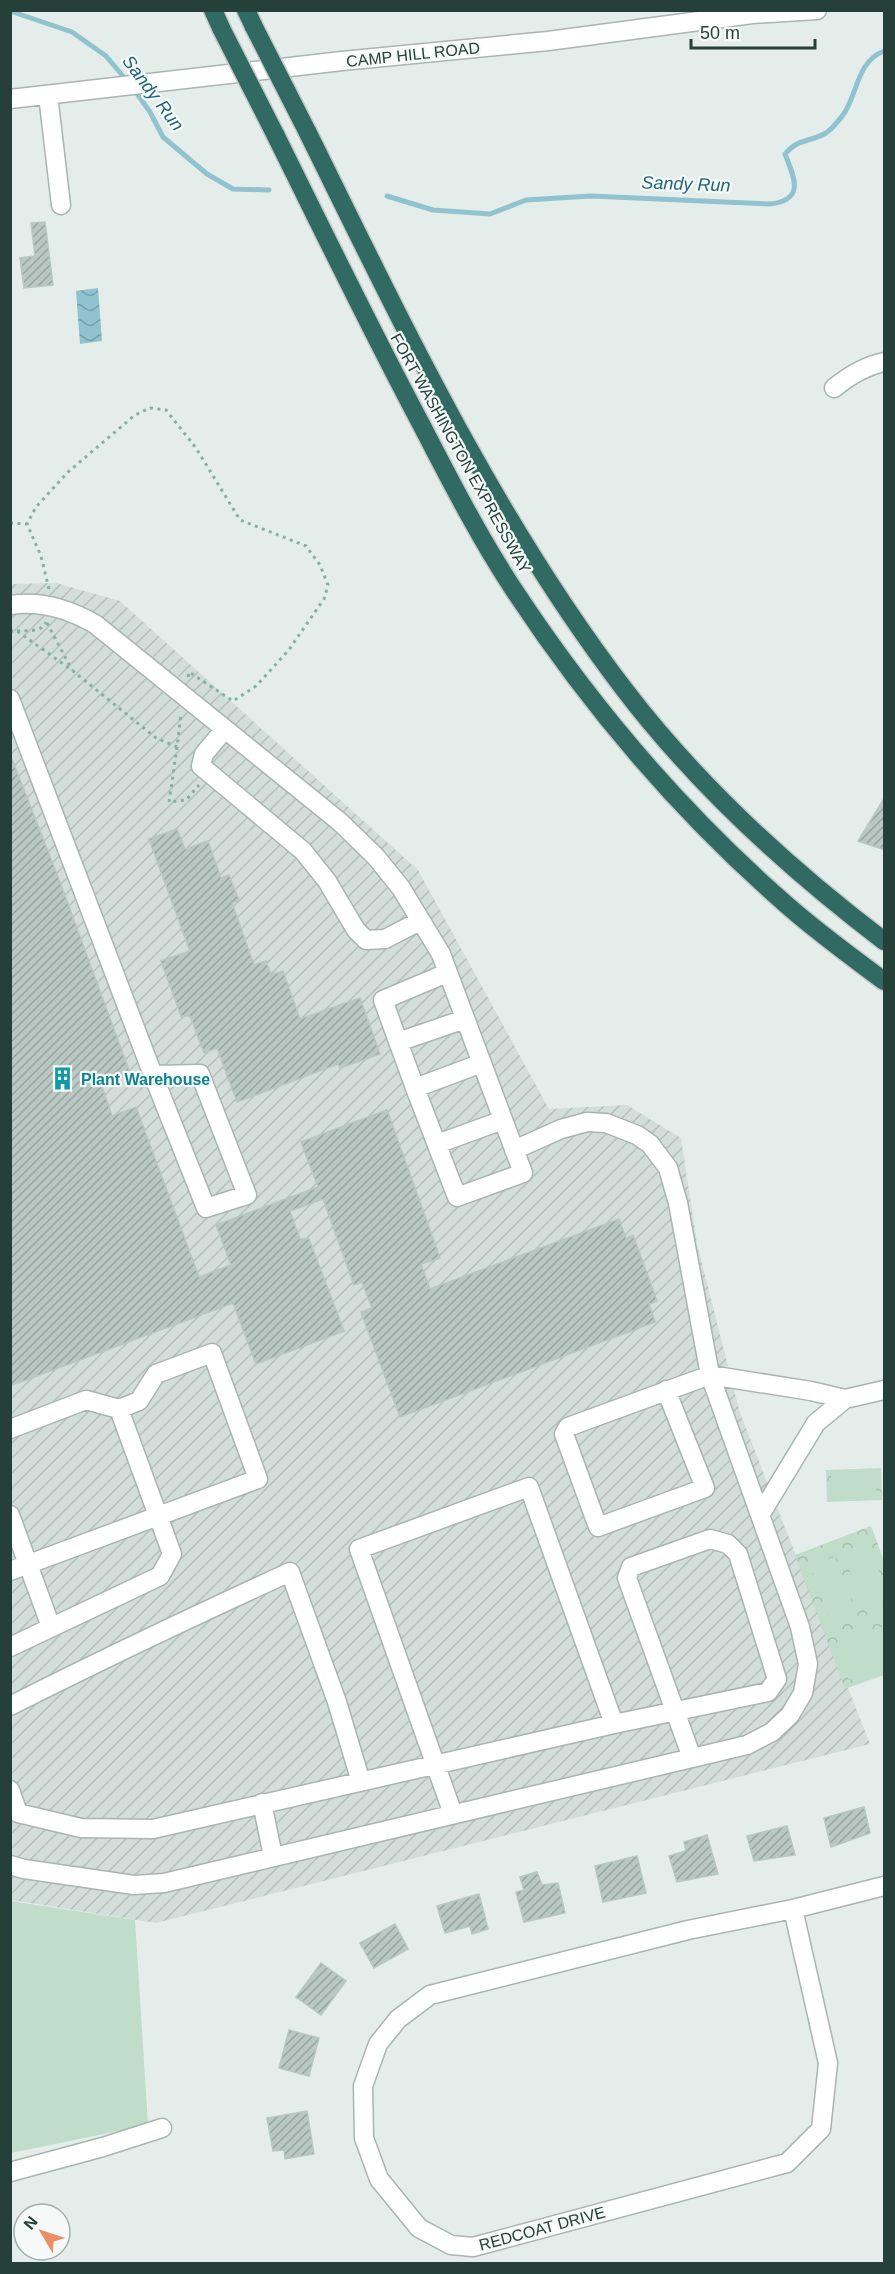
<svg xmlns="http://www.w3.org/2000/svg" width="895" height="2274" viewBox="0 0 895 2274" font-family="Helvetica,sans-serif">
<defs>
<pattern id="industrial-furrows" width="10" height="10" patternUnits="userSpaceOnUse" patternTransform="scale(1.5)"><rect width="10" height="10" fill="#d3ddd9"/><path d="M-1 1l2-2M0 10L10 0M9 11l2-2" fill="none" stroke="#b5bfbb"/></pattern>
<pattern id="park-crowns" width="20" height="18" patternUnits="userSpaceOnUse" patternTransform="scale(1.5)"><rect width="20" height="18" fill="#bfddc9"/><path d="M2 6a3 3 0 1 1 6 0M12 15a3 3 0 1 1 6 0" fill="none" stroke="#a4bfad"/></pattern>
<pattern id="water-waves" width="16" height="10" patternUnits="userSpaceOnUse" patternTransform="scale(1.5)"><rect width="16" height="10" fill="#90c2d0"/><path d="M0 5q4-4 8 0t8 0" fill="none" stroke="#759faa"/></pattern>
<pattern id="building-hatch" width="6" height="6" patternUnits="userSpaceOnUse" patternTransform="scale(1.5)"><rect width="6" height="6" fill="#bac8c3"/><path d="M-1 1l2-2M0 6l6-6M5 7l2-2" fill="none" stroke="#97a49f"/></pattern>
</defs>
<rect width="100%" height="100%" fill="#e5edea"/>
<path fill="url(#industrial-furrows)" d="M56,583L120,601L418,870L549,1109L627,1105L681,1138L697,1244L740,1413L870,1744L156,1923L11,1900L10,584Z"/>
<path fill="url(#park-crowns)" d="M881,1468L882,1500L827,1502L826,1470Z
M871,1526L884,1561V1675L845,1689L795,1555Z"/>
<path fill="#bfddc9" d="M876,1473V1495L832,1496L831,1474Z
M869,1544L884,1584V1601L864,1609L844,1554Z
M835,1556L856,1612L830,1622L810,1566Z
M884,1626V1667L849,1680L836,1644Z
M10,1901L135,1920L148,2125L11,2153Z"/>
<path fill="url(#water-waves)" d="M98,288L102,341L80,344L76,291Z"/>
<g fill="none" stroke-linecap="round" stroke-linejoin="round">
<path stroke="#90c2d0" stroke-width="5" d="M10,11L72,32L106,56L127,81
M133,88L150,112L163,137L207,174L233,189L269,190
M387,196L433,210L490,214L526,200L591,196L770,204C806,200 794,177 785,154C798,138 811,142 826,133C832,129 841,118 845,112C858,90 858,61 884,51"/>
</g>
<path fill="url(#building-hatch)" stroke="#b7c7c1" stroke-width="1.5" d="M45,222L53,285L24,288L20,258L35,256L31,223Z
M10,754L60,882L130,1073L101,1084L112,1116L136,1107L199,1277L231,1265L216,1225L318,1187L301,1142L387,1110L440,1258L421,1264L430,1289L619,1219L626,1238L633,1235L657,1301L649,1304L655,1322L400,1417L361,1312L372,1308L362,1282L354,1285L323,1199L290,1211L300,1239H309L344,1331L256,1364L233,1303L10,1386Z
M885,797V850L858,841Z
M177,829L185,849L208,841L221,878L229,875L239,900L232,903L254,965L266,961L271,975L283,971L300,1019L360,998L380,1054L340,1068L338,1064L237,1102L217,1048L204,1053L190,1016H181L161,961L190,951L149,839Z
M864,1807L870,1833L831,1847L824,1818Z
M787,1826L795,1855L754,1861L747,1836Z
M707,1835L718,1874L677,1882L669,1856L686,1851L684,1842Z
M637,1856L646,1893L603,1902L595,1866Z
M537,1872L542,1885L558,1883L565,1913L524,1922L516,1892L524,1890L520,1877Z
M479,1894L488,1929L472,1934L470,1926L445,1933L437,1906Z
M395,1924L408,1949L374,1968L360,1943Z
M321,1963L346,1981L321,2015L296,1997Z
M289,2030L319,2038L309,2076L279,2068Z
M307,2111L314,2154L285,2159L284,2150L273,2151L267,2118Z"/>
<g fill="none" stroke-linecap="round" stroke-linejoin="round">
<defs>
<path id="minor" d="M48,95L61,205
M10,99L342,61L548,41L752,14L817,10
M834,388C850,375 865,366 884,362
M10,605C41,600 69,609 95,624L340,822L376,857L401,888L441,954L523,1173L457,1197L415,1088
M10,699L153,1075L206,1208L247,1195L200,1074L153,1075
M225,729L204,754L201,766L303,851L327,881L356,930L366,940L385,939L420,921
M447,973L383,1000L415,1088L482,1063
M398,1042L465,1019
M437,1144L503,1120
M666,1390L705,1488L598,1527L564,1434L568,1427L710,1375L811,1391L845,1399L884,1390
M10,1429L86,1400L119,1409L139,1401L156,1374L212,1353L258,1479L10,1571
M10,1515L51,1627
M760,1515L816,1423L845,1399
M10,1647L160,1576L172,1554L119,1409
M10,1706C103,1659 196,1615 290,1572L337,1702L361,1782
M10,1790L18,1813L81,1828L153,1829L614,1724L768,1692L777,1679L738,1554L728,1544L710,1539L631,1567L627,1578L692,1758
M262,1803L273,1856
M453,1814L359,1549L529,1487L614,1724
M10,1865L24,1869L134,1885L164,1883L747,1745L772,1732L790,1715L803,1693L808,1664L800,1627L710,1375L678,1203L668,1168L650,1144L637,1135L606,1123L587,1122L561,1129L514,1150
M793,1909L828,2063L821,2129L787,2163L473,2247L451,2245L419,2228L379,2179L364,2138L363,2086L378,2044L398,2019L430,1995L688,1930Z
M793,1909L884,1886
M10,2172L103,2147L162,2128"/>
<path id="highway" d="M213,10L222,30
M246,10L254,27
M307,131C402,323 494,519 624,689C698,786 788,868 884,941
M275,134C323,231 370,328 421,424C450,480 479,537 514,590C589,704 678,809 780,899C813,929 849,955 884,981"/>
</defs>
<use href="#minor" stroke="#a8b5b1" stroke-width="21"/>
<use href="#highway" stroke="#c2c9c8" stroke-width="21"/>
<path stroke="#87b0a5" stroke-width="3" stroke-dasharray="3 4.5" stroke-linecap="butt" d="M10,523L27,524
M49,589L41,556L27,524L36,507L68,472L135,415L150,408L166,410L196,448L240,520L306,546L320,565L328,585L324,599L288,651L256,686L233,701L189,672L188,678
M47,623L72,670
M10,631H17L73,671L156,738L177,747L181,714
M17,631C28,630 41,633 46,622
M177,747L169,802L186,800L199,785"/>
<use href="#minor" stroke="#fff" stroke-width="18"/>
<use href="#highway" stroke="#316a62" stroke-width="18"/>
<defs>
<path id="highway-bridge" d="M254,27L307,131
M222,30L275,134"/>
</defs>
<use href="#highway-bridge" stroke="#c2c9c8" stroke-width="21" stroke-linecap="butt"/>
<use href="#highway-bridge" stroke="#316a62" stroke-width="18"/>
</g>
<defs>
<symbol id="building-bare" viewBox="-9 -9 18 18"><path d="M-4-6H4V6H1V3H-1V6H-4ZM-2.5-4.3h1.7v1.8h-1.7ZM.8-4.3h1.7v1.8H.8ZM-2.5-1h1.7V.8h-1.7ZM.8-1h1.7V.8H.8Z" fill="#0f9aa8" stroke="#f5faf8" stroke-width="2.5" paint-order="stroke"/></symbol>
</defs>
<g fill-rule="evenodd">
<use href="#building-bare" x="46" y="1062" width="33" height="33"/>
</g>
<g text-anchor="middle" stroke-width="4.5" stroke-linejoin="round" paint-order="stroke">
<g font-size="16" fill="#253f39" stroke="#f5faf8">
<text transform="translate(413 54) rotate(-6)" y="6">CAMP HILL ROAD</text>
<text transform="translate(461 453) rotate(61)" y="6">FORT WASHINGTON EXPRESSWAY</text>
<text transform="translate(542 2228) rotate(-15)" y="6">REDCOAT DRIVE</text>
</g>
<g font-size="16" font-weight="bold" fill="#0d838f" stroke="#f5faf8" text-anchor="start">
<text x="81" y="1085">Plant Warehouse</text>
</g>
<g font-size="18" font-style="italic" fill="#206579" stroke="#f5faf8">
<text transform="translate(153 93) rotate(53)" y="6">Sandy Run</text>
<text transform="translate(686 184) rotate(2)" y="6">Sandy Run</text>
</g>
</g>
<rect width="895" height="2274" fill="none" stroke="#253f39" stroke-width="24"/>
<g transform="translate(42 2232) rotate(309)"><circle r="28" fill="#f5faf8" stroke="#a2afac" stroke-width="1.5"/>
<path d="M0-4.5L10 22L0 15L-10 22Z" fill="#ec8d64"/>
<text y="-9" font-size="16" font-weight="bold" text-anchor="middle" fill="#253f39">N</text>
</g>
<path d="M691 39v9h124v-9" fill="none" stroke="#253f39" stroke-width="3"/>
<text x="700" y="39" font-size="18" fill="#253f39" stroke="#f5faf8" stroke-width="4.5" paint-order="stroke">50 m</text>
</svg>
